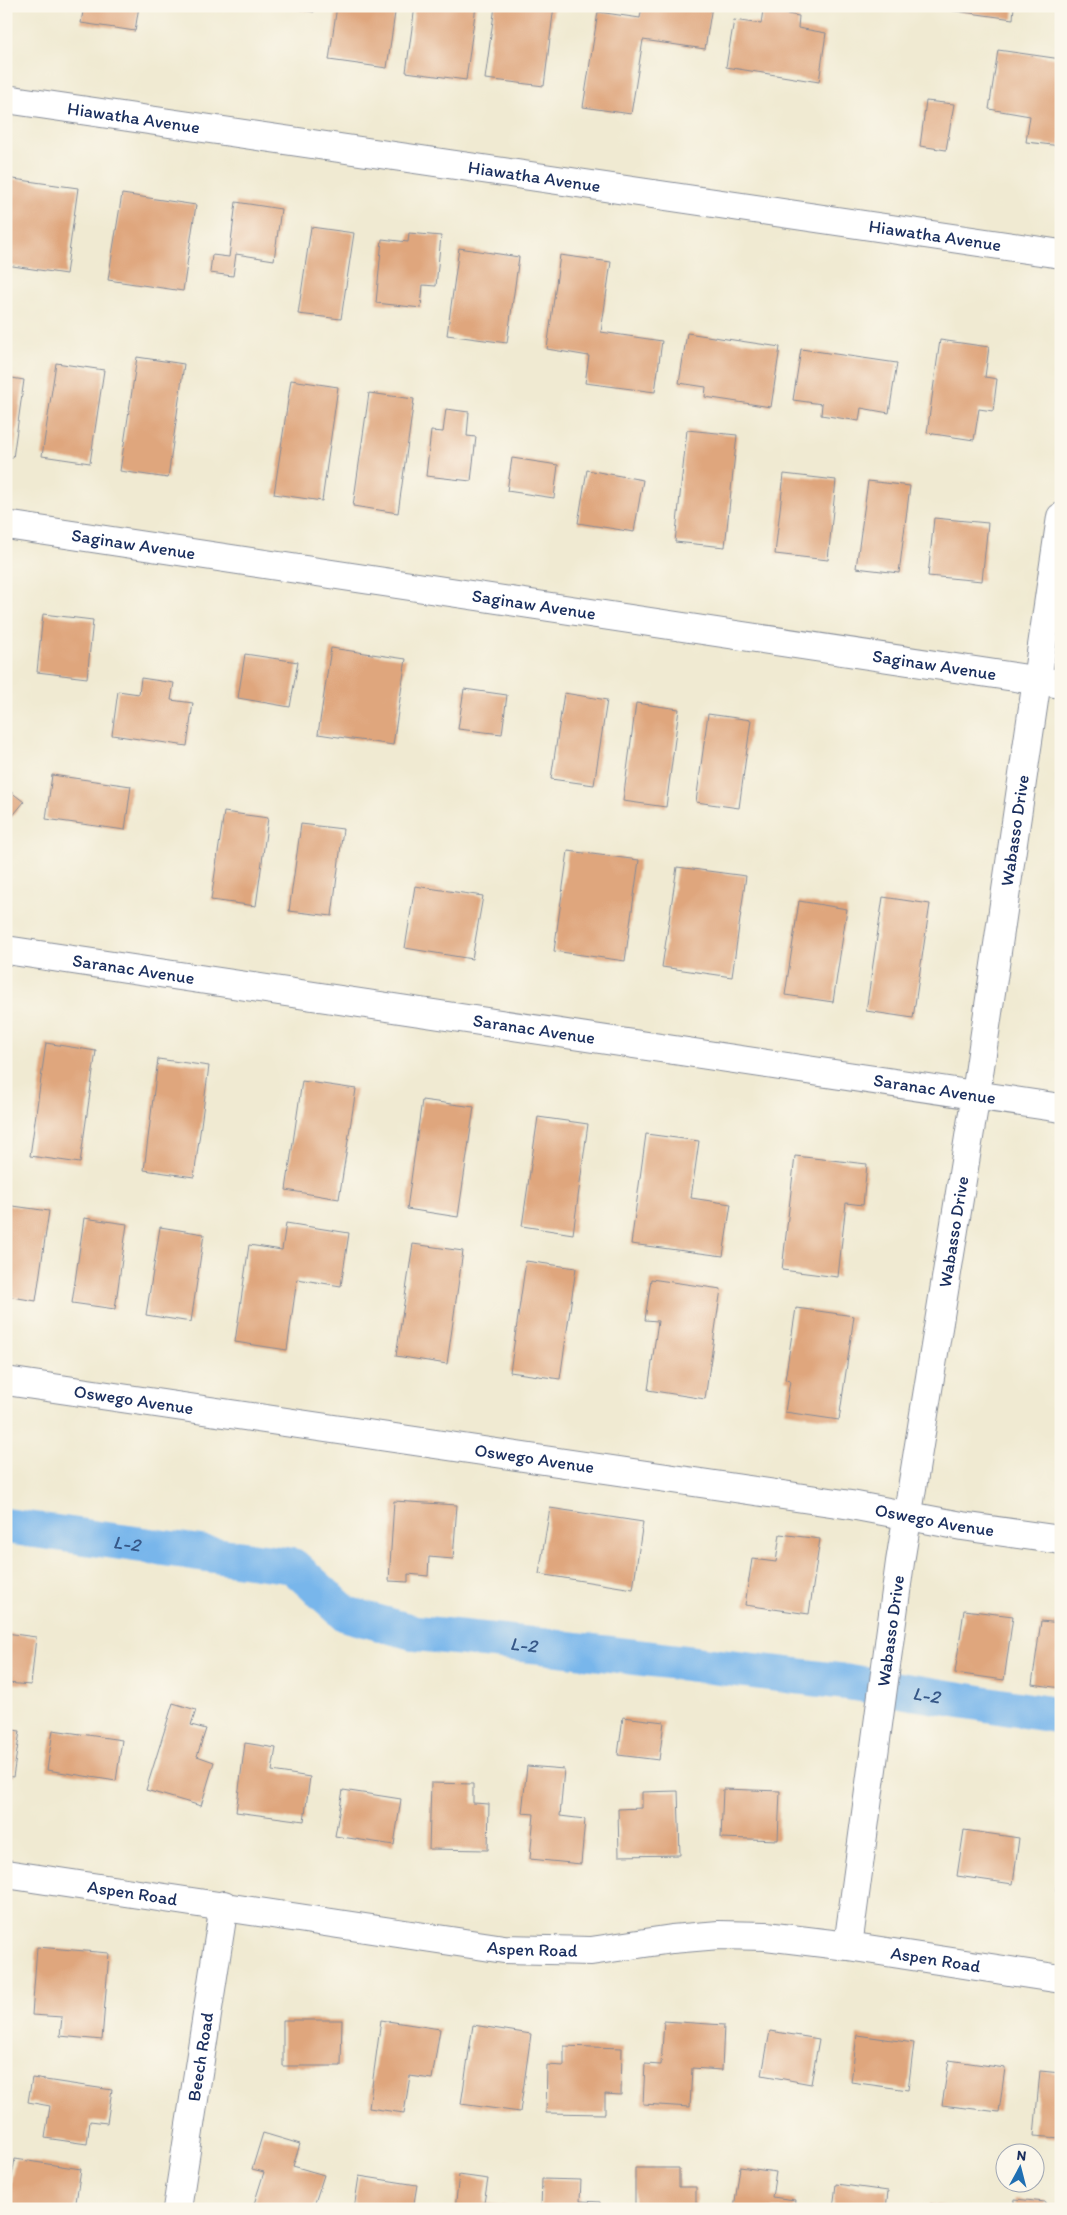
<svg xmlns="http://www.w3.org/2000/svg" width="1067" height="2215" viewBox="0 0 1067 2215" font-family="Itim,sans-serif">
<rect width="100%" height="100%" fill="#fbf7ec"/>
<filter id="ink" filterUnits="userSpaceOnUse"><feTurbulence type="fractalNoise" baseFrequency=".02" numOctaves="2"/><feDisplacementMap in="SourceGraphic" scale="10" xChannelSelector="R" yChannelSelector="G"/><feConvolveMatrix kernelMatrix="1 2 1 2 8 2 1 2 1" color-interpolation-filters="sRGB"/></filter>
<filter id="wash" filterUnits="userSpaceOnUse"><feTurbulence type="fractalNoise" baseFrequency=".0096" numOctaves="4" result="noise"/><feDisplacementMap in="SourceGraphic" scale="20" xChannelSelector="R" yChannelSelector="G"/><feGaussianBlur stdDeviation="1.12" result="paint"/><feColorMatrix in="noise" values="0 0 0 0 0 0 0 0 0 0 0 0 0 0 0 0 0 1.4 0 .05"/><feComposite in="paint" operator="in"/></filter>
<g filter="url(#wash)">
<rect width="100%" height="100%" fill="#f0ead2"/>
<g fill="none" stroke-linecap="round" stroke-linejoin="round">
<path stroke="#78b6eb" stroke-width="36" id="s1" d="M6,1526L293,1566L346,1614L416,1633L551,1647L855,1683L1061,1716"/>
</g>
<g id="blocks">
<path fill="#dfa67d" d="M6,6H12L11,13H6Z
M84,6H139L135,31L81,23Z
M279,6H315L314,12Z
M337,6H396L387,68L329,60Z
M415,6H476L466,80L406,72Z
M495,6H554L544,86L485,79Z
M642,6H712L705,49L643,40L631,114L583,107L598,12L640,18Z
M941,6H1014L1013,19L941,9Z
M763,10L799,16L798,28L826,33L819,82L726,67L734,20L761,24Z
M998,50L1061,59V146L1026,142L1030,116L989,109Z
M926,101L954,104L946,150L920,146Z
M6,178L78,188L66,274L6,265Z
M122,194L196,205L183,291L108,280Z
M236,202L281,209L274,260L236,254L233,276L210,273L212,255L229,257Z
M311,227L354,233L341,319L298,314Z
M409,233L441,236L436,286L423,285L421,308L376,303L382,239L408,242Z
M459,248L519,257L507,343L447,335Z
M560,255L611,262L601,332L662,341L655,392L585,383L589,356L547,349Z
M687,333L780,347L771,407L705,397L706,387L679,383Z
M940,340L989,347L985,377L997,379L993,411L979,409L974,440L927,433Z
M801,349L897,363L889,413L861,408L859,421L821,415L822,404L793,400Z
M137,357L184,364L168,478L120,471Z
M56,363L104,370L90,463L42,456Z
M6,377L24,380L13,458L6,457Z
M291,380L338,387L322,501L274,494Z
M369,393L414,399L398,513L353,506Z
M446,409L469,412L467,436L476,437L471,481L426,476L431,431L443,432Z
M687,430L737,435L725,547L675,542Z
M512,458L558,465L554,498L507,491Z
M587,470L643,480L634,532L578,523Z
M784,474L836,480L828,560L775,554Z
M868,481L910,486L899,573L856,568Z
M934,518L988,523L982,581L928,576Z
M43,614L93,620L87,678L37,672Z
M331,648L406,659L393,745L318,734Z
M245,654L298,662L290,707L238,698Z
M141,678L174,683L171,700L193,703L187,746L112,735L118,691L139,694Z
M464,689L507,695L502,734L458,729Z
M564,693L607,700L594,785L551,779Z
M636,703L679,709L666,807L623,801Z
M708,714L751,720L739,808L696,802Z
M52,775L131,786L125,830L46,819Z
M6,788L24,802L6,824Z
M224,812L268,818L256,906L211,900Z
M301,824L343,829L332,916L289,911Z
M568,851L639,860L625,961L554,951Z
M677,867L746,876L732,977L662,967Z
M415,886L483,896L472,959L405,948Z
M883,897L930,904L913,1018L866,1011Z
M799,901L847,909L833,1002L785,995Z
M46,1043L96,1051L80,1163L30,1156Z
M158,1059L209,1066L194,1177L144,1170Z
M302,1081L356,1089L339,1199L286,1190Z
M422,1100L474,1107L458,1217L407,1209Z
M538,1117L588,1124L573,1234L522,1226Z
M646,1134L699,1141L691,1198L731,1204L723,1256L631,1244Z
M795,1156L867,1164L863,1205L846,1203L838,1277L782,1270Z
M6,1205L49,1211L36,1301L6,1296Z
M84,1218L127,1224L115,1309L72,1303Z
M286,1223L349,1233L341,1286L297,1279L287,1350L235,1342L249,1245L282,1250Z
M160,1227L204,1234L191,1322L146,1315Z
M413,1244L463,1251L447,1364L396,1356Z
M526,1261L576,1268L560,1379L510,1372Z
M651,1279L721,1289L705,1399L648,1390L658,1321L645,1320Z
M796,1308L854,1316L839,1420L785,1412L790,1381L785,1380Z
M394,1501L457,1505L453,1559L429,1557L428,1576L408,1574V1582L389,1581Z
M550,1508L643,1522L633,1589L539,1574Z
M780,1534L820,1539L809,1614L745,1605L752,1559L776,1562Z
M964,1610L1013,1616L1004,1680L955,1673Z
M1041,1621L1061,1623V1688L1032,1684Z
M6,1633L36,1637L31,1685L6,1683Z
M173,1703L196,1710L191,1725L206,1729L197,1756L214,1762L201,1806L146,1790Z
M623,1717L664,1722L659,1760L618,1755Z
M6,1729L20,1731L13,1777L6,1776Z
M53,1730L122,1740L116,1781L47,1770Z
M245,1743L276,1748L272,1771L310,1777L304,1821L236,1812Z
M527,1766L564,1769L560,1816L585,1819L581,1864L530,1859L534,1814L522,1813Z
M431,1783L473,1784V1803L489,1804L488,1850L429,1849Z
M723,1789L780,1791L778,1840L721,1838Z
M343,1790L401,1799L394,1845L335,1836Z
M678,1791L680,1855L619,1856L618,1809L642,1808V1792Z
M964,1830L1019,1838L1013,1884L957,1876Z
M1059,1854L1061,1855V1891H1056Z
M37,1947L109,1953L102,2040L60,2036L62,2017L32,2015Z
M283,2020H342L341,2066H283Z
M381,2020L440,2029L432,2079L410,2076L404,2113L369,2108Z
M664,2021L724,2025L722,2070L692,2068L690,2107L643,2104L645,2064L661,2065Z
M473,2025L531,2034L520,2112L461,2104Z
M770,2031L819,2039L811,2084L762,2075Z
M857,2035L914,2043L908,2090L851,2082Z
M564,2046L622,2048L621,2095L605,2094V2114L546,2113L547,2065L564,2066Z
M949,2060L1005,2068L999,2112L942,2105Z
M1040,2071L1061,2073V2138L1034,2136Z
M32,2078L112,2090L107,2123L90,2121L87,2144L45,2138L50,2106L28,2102Z
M263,2133L300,2144L293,2166L324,2175L313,2209H269L254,2204L264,2172L252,2169Z
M15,2159L81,2169L75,2209H6Z
M740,2167L776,2172L772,2197L795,2200L794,2209H734Z
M635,2168H679V2187H696V2209H635Z
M459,2175L488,2179L484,2203L507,2206V2209H455Z
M359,2176L417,2185L413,2209H354Z
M542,2179L581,2180L580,2201L600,2202V2209H541Z
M836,2184L888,2191L886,2209H833Z
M1015,2199L1045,2202V2209H1014Z
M930,2204L957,2208V2209H929Z"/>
</g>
</g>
<g filter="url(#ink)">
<use href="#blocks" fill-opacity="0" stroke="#868c98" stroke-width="1"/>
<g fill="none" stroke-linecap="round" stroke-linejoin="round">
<defs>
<g id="minor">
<path id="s2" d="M6,99L1061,254"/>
<path id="s3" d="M6,525L1061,684"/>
<path id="s4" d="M6,950L1061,1108"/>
<path id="s5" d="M6,1381L851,1505L962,1526L1061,1540"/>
<path id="s6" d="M6,1874L504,1949L591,1951L672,1939L719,1935L766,1936L848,1946L1061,1979"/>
<path id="s7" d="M848,1946L900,1562L976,1094L1061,517"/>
<path id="s8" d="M177,2209L224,1905"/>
</g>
</defs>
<use href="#minor" stroke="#868c98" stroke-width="30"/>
<use href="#minor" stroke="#fff" stroke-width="28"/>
</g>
</g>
<g text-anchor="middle" stroke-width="5" stroke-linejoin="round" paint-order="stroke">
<g font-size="18" fill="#1b2f5e" stroke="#fbf7ec">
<text dy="6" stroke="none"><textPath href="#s2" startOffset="129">Hiawatha Avenue</textPath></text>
<text dy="6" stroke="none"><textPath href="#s2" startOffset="534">Hiawatha Avenue</textPath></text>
<text dy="6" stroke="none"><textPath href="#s2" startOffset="939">Hiawatha Avenue</textPath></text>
<text dy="6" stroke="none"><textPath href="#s3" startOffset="129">Saginaw Avenue</textPath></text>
<text dy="6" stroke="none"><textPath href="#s3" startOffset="534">Saginaw Avenue</textPath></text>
<text dy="6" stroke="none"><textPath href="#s3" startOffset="939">Saginaw Avenue</textPath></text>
<text dy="6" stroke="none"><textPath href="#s7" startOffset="1128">Wabasso Drive</textPath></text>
<text dy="6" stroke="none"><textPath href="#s4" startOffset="129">Saranac Avenue</textPath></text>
<text dy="6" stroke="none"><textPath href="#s4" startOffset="534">Saranac Avenue</textPath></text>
<text dy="6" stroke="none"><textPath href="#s4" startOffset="939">Saranac Avenue</textPath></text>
<text dy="6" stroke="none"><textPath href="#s7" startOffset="722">Wabasso Drive</textPath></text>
<text dy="6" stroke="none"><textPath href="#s5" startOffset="129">Oswego Avenue</textPath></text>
<text dy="6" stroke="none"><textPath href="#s5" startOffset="534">Oswego Avenue</textPath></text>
<text dy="6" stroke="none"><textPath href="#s5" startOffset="939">Oswego Avenue</textPath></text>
<text dy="6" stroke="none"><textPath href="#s7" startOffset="318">Wabasso Drive</textPath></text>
<text dy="6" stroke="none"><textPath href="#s6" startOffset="128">Aspen Road</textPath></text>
<text dy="6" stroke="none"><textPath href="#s6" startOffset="532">Aspen Road</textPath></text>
<text dy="6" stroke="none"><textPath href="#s6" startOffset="938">Aspen Road</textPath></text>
<text dy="6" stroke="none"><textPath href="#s8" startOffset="154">Beech Road</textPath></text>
</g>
<g font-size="19" font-style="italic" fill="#375888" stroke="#fbf7ec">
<text dy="7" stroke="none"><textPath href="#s1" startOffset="122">L-2</textPath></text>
<text dy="7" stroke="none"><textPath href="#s1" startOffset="542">L-2</textPath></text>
<text dy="7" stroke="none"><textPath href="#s1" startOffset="948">L-2</textPath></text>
</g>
</g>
<rect width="1067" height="2215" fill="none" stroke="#fbf7ec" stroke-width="25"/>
<g transform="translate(1020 2168) rotate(7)"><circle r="24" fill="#fbf7ec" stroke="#a1a7b3"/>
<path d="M0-4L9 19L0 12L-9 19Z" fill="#1f6fb2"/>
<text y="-8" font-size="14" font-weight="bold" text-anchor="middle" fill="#1b2f5e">N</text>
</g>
</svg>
